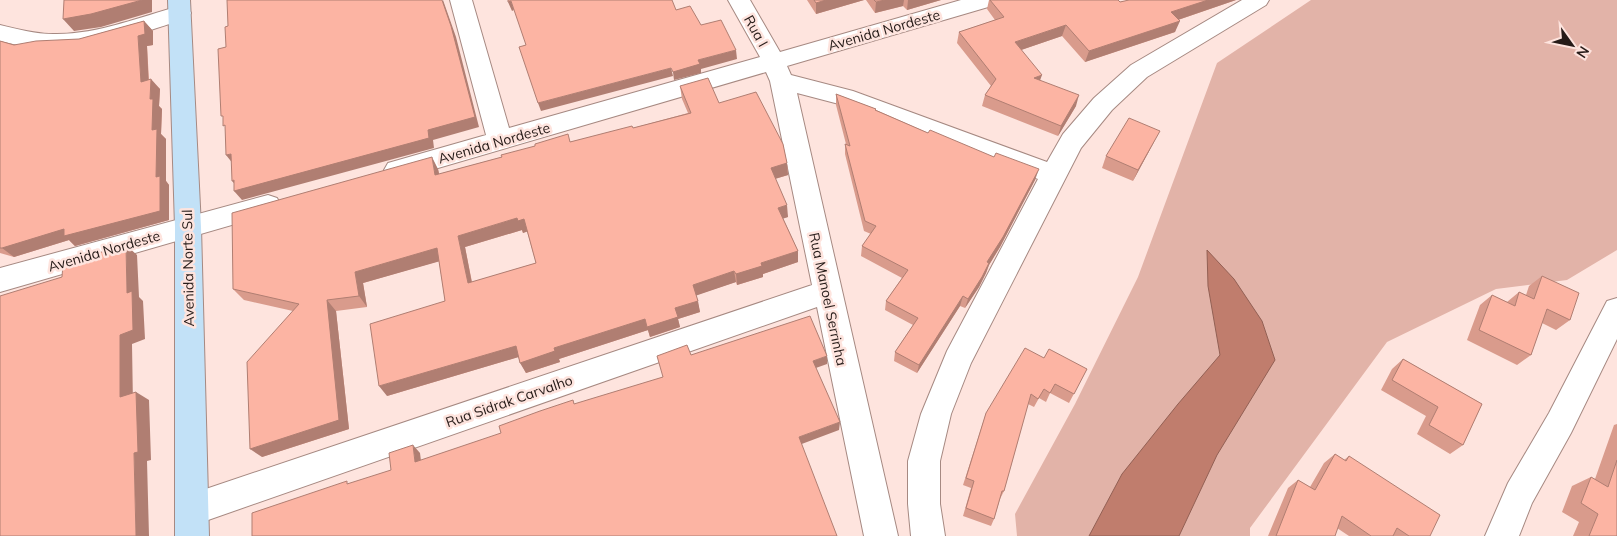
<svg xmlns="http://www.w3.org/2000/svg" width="1617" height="536" viewBox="0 0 1617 536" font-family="Mulish,sans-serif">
<rect width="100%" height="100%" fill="#fee4de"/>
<path fill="#e2b3a8" d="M1311,0H1617V250L1567,280L1496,289L1387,342L1250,528V536H1017L1015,514L1075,404L1138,277L1217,63Z"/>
<path fill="#c07d6d" stroke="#926054" d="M1207,250L1234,279L1262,321L1275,360L1217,455L1179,536H1089L1122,474L1178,404L1220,355L1208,286Z"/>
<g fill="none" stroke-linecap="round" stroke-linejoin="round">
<defs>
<path id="street" d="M450,0H472L509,128L760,57L728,0H750L780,52L961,0H998L995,5L787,66L791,75L853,91L1047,162L1063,134L1094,98L1131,65L1242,0H1269L1266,5L1147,77L1112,110L1081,148L971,363L951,414L940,461V504L945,536H911L908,504V461L921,414L947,351L1038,179L839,104L797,93L898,536H864L817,307L191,526L179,521L175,510L179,499L191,494L812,285L770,81L766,72L397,180L388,177L384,170L388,163L486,135Z
M180,6L188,8L191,13L188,18C145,31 99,51 53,50C35,49 17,45 0,41V25C17,29 35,34 53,34C97,35 139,17 180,6Z
M268,195L277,198L281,205L277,212L0,292V268Z
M1617,298V339L1571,433L1532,503L1519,536H1485L1508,483L1549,413L1607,301Z"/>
<path id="secondary" d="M168,0H190L201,227L209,536H175V227Z"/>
</defs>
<use href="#street" stroke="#a68982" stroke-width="2"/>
<use href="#secondary" stroke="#a68982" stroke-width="2"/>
<use href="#street" fill="#fff" fill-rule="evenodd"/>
<use href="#secondary" fill="#c2e1f7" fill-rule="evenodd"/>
</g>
<path fill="#d99b8c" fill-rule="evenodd" d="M807,0H864L816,14Z
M866,0H941L907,10L903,6L875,13Z
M989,0H1118L1120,2L1129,0H1236L1178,20L1175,32L1085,62L1062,36L1021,50L1040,80L1076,106L1058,136L982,106L985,95L991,86L957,43L959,32L995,20L987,9Z
M144,21L153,31V45L147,46L149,80L160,89L159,106L162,109L161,134L166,139V181L169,185V220L75,246L69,240L14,257L0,253V41L14,45L79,39Z
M680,86L719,103L787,163L788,175L775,179L788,217L783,218L798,251V262L763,274V277L737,285L736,282L696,295L700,312L678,319L680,327L650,337L648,330L559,359L560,362L526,373L518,357L387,396L445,301L439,261L363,283L367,307L336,311L349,429L262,457L293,311L244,300L233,289L438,169L439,174L502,157L535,146L570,142L633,128L688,113L682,99ZM522,230L523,233L527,231L536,263L472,282L465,247Z
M836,94L876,109V110L1035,180L1000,247L989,265L986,273L979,287L965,308L960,306L917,373L894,361L895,352L913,325L885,310L886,301L902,278L861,256L862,246L871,234L864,231L845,154V144H846L836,105Z
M1154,142L1133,181L1102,168L1106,156Z
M1542,276L1570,320L1556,330L1542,323L1531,355L1517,365L1467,340L1480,305L1492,295L1507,302L1519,292L1526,295L1529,286Z
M1044,358L1087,369L1069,403L1050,393L1046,402L1039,398L1034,407L1028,404L1004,491L1000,499L994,519L991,526L963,516L971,488L963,485L986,413Z
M1403,359L1482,404L1463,445L1450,454L1417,434L1426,416L1381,390L1392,369Z
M1617,424V536H1573L1579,522L1562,512L1572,486L1591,477L1595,479L1614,425Z
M1335,454L1344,460L1349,456L1430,536H1349L1337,528L1335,536H1268L1288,488L1298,480L1310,487L1324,463Z"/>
<path fill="#b07e72" d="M142,0H152V12L101,27L74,31L63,19Z
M443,0L456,37L479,127L433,140L434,148L242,200L234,191L239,189L232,181L428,130Z
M826,0H864L816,14V3Z
M885,0H904L903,6L875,13L876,2Z
M908,0H941L907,10Z
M1208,0H1236L1166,24L1171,12Z
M511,1L514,10L512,11L508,2Z
M144,21L153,31V45L147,46L149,92L141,82L138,36Z
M1180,21L1175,32L1085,62L1089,51Z
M1066,25L1062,36L1012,53L1015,42Z
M736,50L737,59L701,69V73L674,80L673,72L698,60Z
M671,68L673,76L541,111L538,103Z
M1042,75L1038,86L1034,78Z
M151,79L160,89L159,106L162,109L161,134L166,139V181L169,185V220L75,246L69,240L14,257L2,248L156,177L152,130L150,99Z
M1079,95L1076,106L1058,136L1061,126Z
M1160,131L1154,142L1133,181L1138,170Z
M231,154L234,165L226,155Z
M432,157L438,169L442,187L435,175Z
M787,163L788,175L771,180V168Z
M1039,169L1035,180L1000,247L989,265L986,273L979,287L965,308L968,299L987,262Z
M787,205L788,217L779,220L778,208Z
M517,218L524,219L529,231L523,233L522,230L465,247L474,294L468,283L458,236Z
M126,245L137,255L139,297L143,301L145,339L132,344L133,406L120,397V335L127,293Z
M437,248L444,260L363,283L367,307L359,296L355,272Z
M798,251V262L763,274V277L737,285L736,274L761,263Z
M734,271L736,282L695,296L693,285Z
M963,296L960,306L917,373L919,365Z
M327,300L336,311L349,429L262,457L250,449Z
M698,301L700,312L678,319L680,327L650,337L647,327L675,308Z
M645,319L648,330L559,359L560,362L526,373L520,363L554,348Z
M516,346L522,356L387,396L379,386Z
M827,356V364L813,369V361Z
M136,392L149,400L151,460L147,461L149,536H136L134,453Z
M840,422L839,430L799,445V437Z
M413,445L420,453L422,469L415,462Z"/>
<path fill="#fcb4a3" stroke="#b07e72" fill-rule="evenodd" d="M64,0H142L91,14L63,19Z
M227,0H442L451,26L475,117L428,130L429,138L234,191V180L232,181L231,154L226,155L225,125L223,126V116H221L218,49L226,47L225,27L228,26Z
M508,0H672L676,10L690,6L701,25L721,20L736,50L698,60L700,64L673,72L671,68L538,103L519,47L526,45L511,1L508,2Z
M814,0H826L816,3Z
M874,0H885L876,2Z
M990,0H1118L1120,2L1129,0H1208L1171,12L1180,21L1089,51L1066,25L1015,42L1042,75L1034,78L1079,95L1061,126L985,95L996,79L959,32L1004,17Z
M144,21L145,34L138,36L141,82L151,79L150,99H153L152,130L157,129L156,177L160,176V211L64,236V229L2,248H0V41L14,45L36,41L79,39Z
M708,78L719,103L756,92L783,144L787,163L771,168L787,205L778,208L798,251L761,263L762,266L736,274L734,271L693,285L698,301L675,308L678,317L647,327L645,319L554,348L555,351L520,363L516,346L379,386L370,324L445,301L437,248L355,272L359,296L327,300L339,420L250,449L247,362L299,304L233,289L232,213L432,157L435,175L502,157L501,155L535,146V144L568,134L570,142L632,126L633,128L691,113L680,86ZM517,218L518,221L524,219L536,263L468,283L458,236Z
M836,94L876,109L875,110L928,133L930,130L994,157L996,153L1039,169L1003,237L987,262L989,263L982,277L968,299L963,296L919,365L895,352L918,318L886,301L908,270L862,246L876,226L865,221L845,144L850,146Z
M1129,118L1160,131L1138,170L1106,156Z
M126,245L127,293L132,291L133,330L120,335V397L136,392L138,452L134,453L136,536H0V296L62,277L63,263Z
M1542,276L1579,293L1570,320L1547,309L1531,355L1479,330L1492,295L1515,306L1519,292L1534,299Z
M810,316L827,356L813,361L840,422L799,437L837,536H252V513L347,481V484L391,470L389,453L413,445L415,462L501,433L499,426L540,411L573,400L574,404L663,377L657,356L687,345L691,355Z
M1025,348L1044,358L1049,349L1087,369L1074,394L1055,384L1050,393L1044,389L1038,399L1031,394L1004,491H1002L994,519L966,508L974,481L966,478L986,413Z
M1403,359L1482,404L1463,445L1429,425L1438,407L1392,380Z
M1335,454L1346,461L1349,456L1440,515L1430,536H1409L1397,528L1393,536H1371L1342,516L1335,536H1276L1298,480L1315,490Z
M1617,460V536H1589L1598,514L1581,503L1591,477L1608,487Z"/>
<g text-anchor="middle" stroke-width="5" stroke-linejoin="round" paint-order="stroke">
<g font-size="14" fill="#261b18" stroke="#fee4de">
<text transform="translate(884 30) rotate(-16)" y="5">Avenida Nordeste</text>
<text transform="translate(756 31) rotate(61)" y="5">Rua I</text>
<text transform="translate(494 143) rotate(-16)" y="5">Avenida Nordeste</text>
<text transform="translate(104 251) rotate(-16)" y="5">Avenida Nordeste</text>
<text transform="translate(188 268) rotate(-91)" y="5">Avenida Norte Sul</text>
<text transform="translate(828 299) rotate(78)" y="5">Rua Manoel Serrinha</text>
<text transform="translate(509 401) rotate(-19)" y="5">Rua Sidrak Carvalho</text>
</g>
</g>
<g transform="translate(1572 45) rotate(123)" stroke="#fee4de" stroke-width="4" paint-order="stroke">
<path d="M0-4L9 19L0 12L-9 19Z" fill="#261b18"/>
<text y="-8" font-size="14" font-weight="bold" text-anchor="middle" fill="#261b18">N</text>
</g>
</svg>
